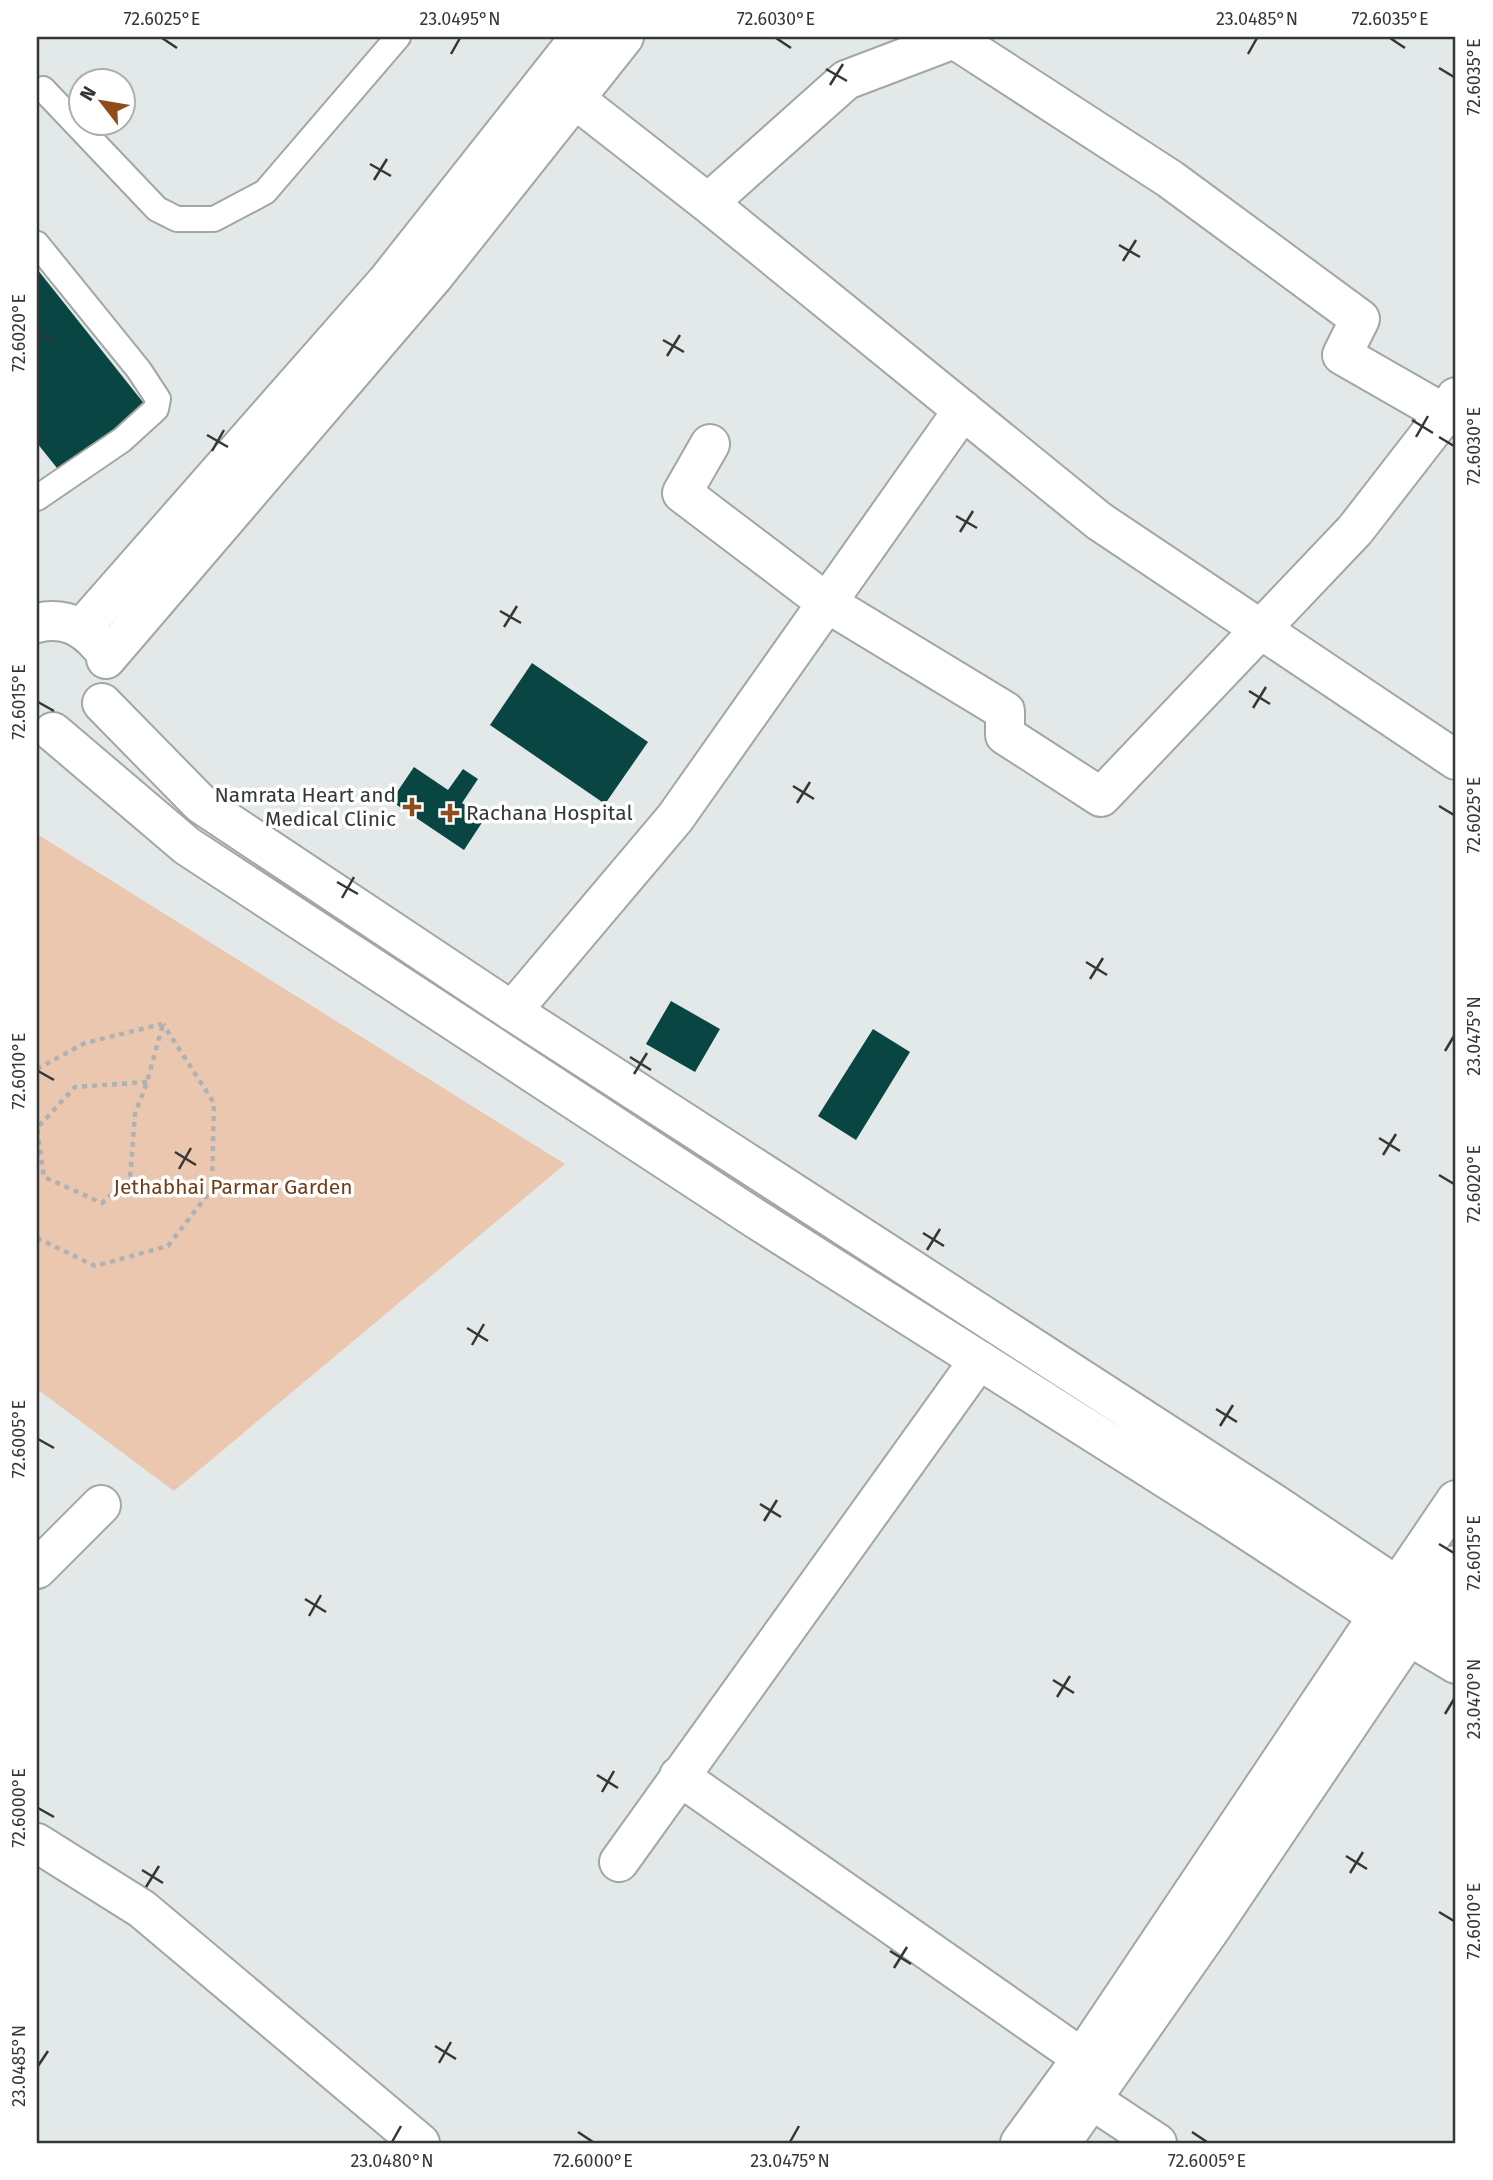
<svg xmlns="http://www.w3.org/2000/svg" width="1493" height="2180" viewBox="0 0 1493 2180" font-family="'Fira Sans',sans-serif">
<rect width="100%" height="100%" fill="#e3e8e8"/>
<path fill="#ecc7b0" d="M37,834L565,1164L174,1491L37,1389Z"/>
<path fill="#094643" d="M37,269L146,406L61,473L37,443Z
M532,663L648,742L605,804L490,725Z
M414,767L448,790L463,769L478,779L462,803L485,818L464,850L391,801Z
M671,1001L720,1029L695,1072L646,1044Z
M873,1029L910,1052L856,1140L818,1116Z"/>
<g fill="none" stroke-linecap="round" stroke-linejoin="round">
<defs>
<path id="service" d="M43,89L157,209L177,219H214L265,192L398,37
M37,244L139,370L158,399L156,409L122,440L37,498"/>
<path id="minor" d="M575,99L708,203L1099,521L1456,760
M708,203L846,80L954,39L1170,179L1360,319L1342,355L1445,414
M710,444L682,493L827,603L1005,711V735L1101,797L1355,530L1445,414L1456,397
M512,1011L675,818L963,410
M37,1569L101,1505
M679,1776L1082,2058
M37,1843L142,1909L420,2143
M619,1862L979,1360
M1092,2100L1157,2143"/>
<path id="tertiary" d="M1456,1565L1428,1607L1456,1623
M1397,1587L1456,1500
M1409,1636L1456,1664"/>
<path id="secondary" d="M37,623C63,617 82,625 99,645
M82,628L388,280L580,37
M106,659L434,276L624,37
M102,703L201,804L512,1011L1273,1503L1428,1607L1212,1927L1061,2143
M53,732L187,846L756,1219L1227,1517L1409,1636
M1020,2143L1082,2058L1392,1595"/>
</defs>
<use href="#service" stroke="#a2a7a6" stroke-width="28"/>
<use href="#minor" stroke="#a2a7a6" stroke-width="42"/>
<use href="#tertiary" stroke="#a2a7a6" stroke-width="42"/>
<use href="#secondary" stroke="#a2a7a6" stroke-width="42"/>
<path stroke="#aeb2b2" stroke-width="4.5" stroke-dasharray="5 5" stroke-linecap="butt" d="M37,1069L85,1043L162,1024
M147,1082L75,1087L37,1128L44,1177L102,1203L130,1178L135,1114L147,1082L163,1024
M37,1238L95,1266L168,1246L212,1189L214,1103L163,1024"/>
<use href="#service" stroke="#fff" stroke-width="24"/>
<use href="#minor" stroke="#fff" stroke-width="38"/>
<use href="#tertiary" stroke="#fff" stroke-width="38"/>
<use href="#secondary" stroke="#fff" stroke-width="38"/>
</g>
<path fill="none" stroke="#353737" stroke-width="2.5" d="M162,38L177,48M776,38L791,48M1390,38L1405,48M451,54L460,38M1248,54L1257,38M1439,68L1454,77M826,69L847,81M830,85L843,64M370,164L391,176M374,180L387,159M1119,245L1140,257M1123,261L1136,240M38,333L54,342M663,340L684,352M667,356L680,335M1412,420L1433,433M207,435L228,447M1416,437L1428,416M1439,437L1454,446M212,451L224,430M956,516L977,528M960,532L973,511M500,611L521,623M504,627L517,606M1249,691L1270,704M38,702L54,711M1253,708L1266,687M793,786L814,799M797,803L810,782M1439,806L1454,815M337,882L358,894M342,898L354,877M1086,962L1107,975M1090,979L1103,958M1445,1051L1454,1036M630,1057L651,1070M38,1071L54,1080M634,1074L647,1053M1379,1138L1400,1151M175,1152L196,1165M1383,1155L1396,1134M179,1169L191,1148M1439,1175L1454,1184M923,1233L944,1246M927,1250L940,1229M467,1328L488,1341M472,1345L484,1324M1216,1409L1237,1422M1220,1426L1233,1405M38,1439L54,1448M760,1504L781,1517M764,1521L777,1500M1439,1544L1454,1553M305,1599L326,1612M309,1616L321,1595M1053,1680L1074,1693M1057,1697L1070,1676M1445,1714L1454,1699M597,1775L618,1788M602,1792L614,1771M38,1808L54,1817M1346,1856L1367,1869M142,1870L163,1883M1350,1873L1363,1852M146,1887L159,1866M1439,1912L1454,1921M890,1951L911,1964M894,1968L907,1947M435,2046L456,2059M439,2063L451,2042M38,2066L48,2051M578,2132L593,2142M1192,2132L1207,2142M392,2142L401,2126M790,2142L799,2126"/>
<g fill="#8f4d1b" stroke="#fff" stroke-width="2.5">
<path d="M408.5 796.5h7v7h7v7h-7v7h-7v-7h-7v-7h7z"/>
<path d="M446.5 802.5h7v7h7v7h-7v7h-7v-7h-7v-7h7z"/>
</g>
<g text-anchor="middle" stroke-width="7" stroke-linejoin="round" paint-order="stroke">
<g font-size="21" fill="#353737" stroke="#fff" text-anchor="end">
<text x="396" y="802">Namrata Heart and<tspan x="396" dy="24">Medical Clinic</tspan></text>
<text x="466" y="820" text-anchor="start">Rachana Hospital</text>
</g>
<g font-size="21" fill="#703d17" stroke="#fff">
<text x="233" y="1194">Jethabhai Parmar Garden</text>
</g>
</g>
<rect width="1493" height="2180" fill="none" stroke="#ffffff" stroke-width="77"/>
<g transform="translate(102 102) rotate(301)"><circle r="33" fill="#ffffff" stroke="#aeafaf" stroke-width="2"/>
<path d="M0-5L12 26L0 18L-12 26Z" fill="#8f4d1b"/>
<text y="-10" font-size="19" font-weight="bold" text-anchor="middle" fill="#353737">N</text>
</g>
<rect x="38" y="38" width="1416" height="2104" fill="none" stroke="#353737" stroke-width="2.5"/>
<g font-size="18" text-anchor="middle" fill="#353737">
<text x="162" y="25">72.6025°E</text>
<text x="460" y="25">23.0495°N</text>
<text x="776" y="25">72.6030°E</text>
<text x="1257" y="25">23.0485°N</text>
<text x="1390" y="25">72.6035°E</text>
<text transform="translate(1474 77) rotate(-90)" y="6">72.6035°E</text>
<text transform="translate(19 333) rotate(-90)" y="6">72.6020°E</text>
<text transform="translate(1474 446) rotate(-90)" y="6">72.6030°E</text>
<text transform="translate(19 702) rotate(-90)" y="6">72.6015°E</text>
<text transform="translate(1474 815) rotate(-90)" y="6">72.6025°E</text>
<text transform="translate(1474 1036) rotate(-90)" y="6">23.0475°N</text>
<text transform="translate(19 1071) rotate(-90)" y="6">72.6010°E</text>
<text transform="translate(1474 1184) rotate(-90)" y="6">72.6020°E</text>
<text transform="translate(19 1439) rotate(-90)" y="6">72.6005°E</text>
<text transform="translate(1474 1553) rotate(-90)" y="6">72.6015°E</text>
<text transform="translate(1474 1699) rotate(-90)" y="6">23.0470°N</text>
<text transform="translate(19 1808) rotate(-90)" y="6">72.6000°E</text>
<text transform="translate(1474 1921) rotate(-90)" y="6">72.6010°E</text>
<text transform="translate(19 2066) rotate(-90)" y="6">23.0485°N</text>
<text x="392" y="2167">23.0480°N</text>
<text x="593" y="2167">72.6000°E</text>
<text x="790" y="2167">23.0475°N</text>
<text x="1207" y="2167">72.6005°E</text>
</g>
</svg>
